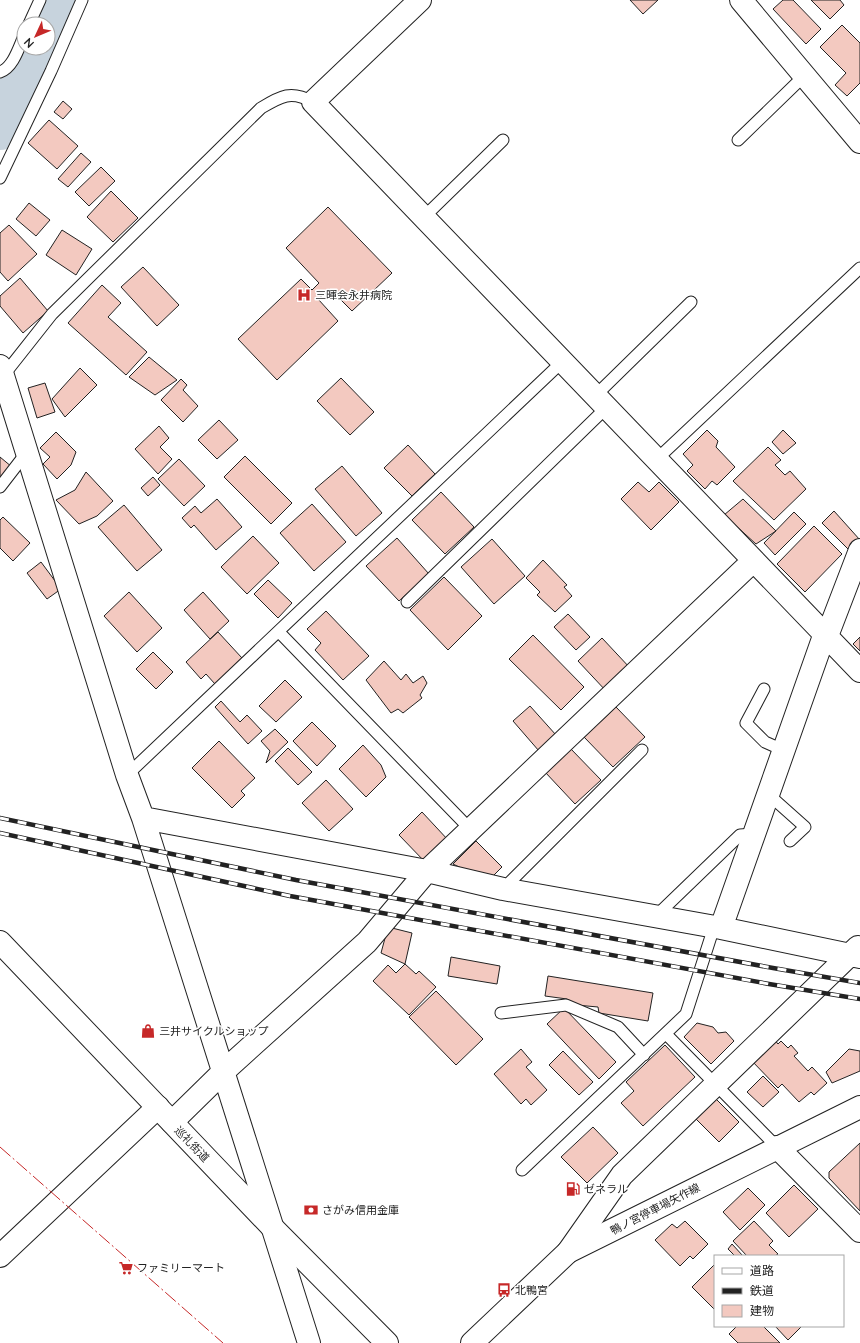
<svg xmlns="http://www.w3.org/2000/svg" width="860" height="1343" viewBox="0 0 860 1343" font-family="Lato,'Noto Sans JP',sans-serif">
<rect width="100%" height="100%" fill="#fff"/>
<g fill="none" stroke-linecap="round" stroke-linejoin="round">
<path stroke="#c7d3dd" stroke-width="44" d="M48,26L59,0
M0,128L38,48"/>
</g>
<path fill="#f3c9c0" stroke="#222" d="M630,0H658L643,14Z
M783,0H793L821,29L806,44L773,9Z
M811,0H840L844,5L830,19Z
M842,25L860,43V83L847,96L835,85L846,73L820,47Z
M63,101L72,109L63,119L54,112Z
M49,120L78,146L57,169L28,143Z
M81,153L91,162L68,187L58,179Z
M101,167L115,181L89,206L75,192Z
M111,191L138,218L113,242L87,217Z
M29,203L50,220L36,236L16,219Z
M328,207L392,273L352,311L330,289L318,299L338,321L277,380L238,339L301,279L312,290L319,283L286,248Z
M9,225L37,254L8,281L0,272V233Z
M62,230L92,249L76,275L46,255Z
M143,267L179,305L157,326L121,287Z
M20,278L48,311L23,333L0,306V296Z
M102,285L121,303L108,317L147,352L126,375L68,323Z
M149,357L177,380L155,395L129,377Z
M80,368L97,385L65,417L52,399Z
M341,378L374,412L350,435L317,401Z
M181,379L187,385L183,390L198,406L183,422L161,400Z
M45,383L55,412L37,418L28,388Z
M219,420L238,440L217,459L198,440Z
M159,426L169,438L160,447L172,459L158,474L135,449Z
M707,430L718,441L716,447L735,467L717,485L712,481L705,489L687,471L693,465L683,454Z
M783,430L796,443L783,454L772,442Z
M56,432L76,452L71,465L57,479L43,464L50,457L40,448Z
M408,445L435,474L412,496L384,468Z
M768,447L781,460L775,465L785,475L790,471L806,489L774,520L733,481Z
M245,456L292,503L271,524L224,477Z
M0,457L12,467L0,481Z
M179,459L205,486L184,506L158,479Z
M342,466L382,513L356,536L315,489Z
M86,472L113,501L97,516L79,524L56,500L75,490Z
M153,477L160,485L148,496L141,488Z
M638,482L649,492L659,482L679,502L651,530L621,499Z
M441,492L474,527L445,554L412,520Z
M217,499L242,527L216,550L194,525L191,528L182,518L195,506L201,513Z
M743,499L776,531L756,544L724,515Z
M312,504L346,542L314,571L280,533Z
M124,505L162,550L137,571L98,527Z
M834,511L860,540L850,551L822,523Z
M794,512L806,524L775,555L764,543Z
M3,517L30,543L13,561L0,548V520Z
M814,526L842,554L805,592L777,564Z
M253,536L279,563L247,594L221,567Z
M397,538L429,574L399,601L366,566Z
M492,539L525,576L494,604L461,567Z
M543,560L567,585L564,587L572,596L555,612L537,595L540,592L526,578Z
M41,562L61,589L47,599L27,573Z
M444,577L482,616L448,650L410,610Z
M268,580L292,603L278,618L254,594Z
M129,592L162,628L137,652L104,616Z
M203,592L229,621L210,639L184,610Z
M326,611L369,656L343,680L315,650L321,643L307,629Z
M568,614L590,637L576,650L554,627Z
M218,632L242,658L215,684L206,674L201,679L186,662Z
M533,635L584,687L561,710L509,659Z
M860,637V651L853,644Z
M602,638L631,669L607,692L578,661Z
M153,652L173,672L156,689L136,669Z
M384,661L401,680L406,674L413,683L423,676L427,683L420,695L422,698L403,713L398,709L391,713L366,680Z
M285,680L302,697L276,722L259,706Z
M221,701L240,722L247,715L262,731L248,744L215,707Z
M530,706L556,735L539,751L513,721Z
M616,707L645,737L613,767L584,737Z
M312,722L336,746L317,766L293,741Z
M275,729L288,742L266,763L270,751L261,741Z
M219,741L255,778L241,791L245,795L232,808L192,768Z
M363,745L381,765L386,777L366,797L339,769Z
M288,748L312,772L298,785L275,761Z
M570,748L601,780L575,804L545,772Z
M326,780L353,809L329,831L302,803Z
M422,812L449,841L426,863L399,835Z
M476,841L502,867L488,881L453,864Z
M388,927L412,933L405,964L381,953Z
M451,957L500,966L497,984L448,976Z
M405,964L416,974L419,971L436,987L409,1015L373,981L388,965L396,973Z
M548,976L653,993L648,1021L599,1013L598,1007L576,1005L567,999L545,996Z
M436,991L483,1039L456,1065L409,1017Z
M564,1008L616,1062L599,1079L547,1024Z
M697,1023L713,1027L718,1033L726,1032L734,1041L711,1064L684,1037Z
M773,1038L778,1044L781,1041L788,1048L791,1045L798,1053L794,1056L808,1071L812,1067L827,1083L814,1095L811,1092L799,1102L782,1084L778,1088L750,1059Z
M665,1045L695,1077L643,1126L621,1103L634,1091L626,1082Z
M521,1049L532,1062L526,1067L547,1090L531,1105L526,1099L521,1104L494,1074Z
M849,1049L860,1051V1071L832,1083L826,1072Z
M563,1051L593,1082L579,1095L549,1065Z
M763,1076L779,1092L763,1107L747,1092Z
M712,1095L739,1122L719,1142L692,1115Z
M593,1127L618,1153L587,1183L561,1157Z
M860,1143V1211L829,1178V1172Z
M794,1185L818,1209L789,1237L766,1213Z
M748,1188L765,1205L740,1230L723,1212Z
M685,1221L708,1244L693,1259L690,1256L680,1266L655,1240L672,1224L677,1228Z
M754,1221L773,1241L769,1245L778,1254L775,1256H747L733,1241Z
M732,1244L743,1256H735L728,1249Z
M714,1265L715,1266V1310L692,1287Z
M737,1326H763L780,1343H738L729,1334Z
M775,1326H802L788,1340Z"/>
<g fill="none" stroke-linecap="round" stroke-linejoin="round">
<defs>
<path id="service" d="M29,24L40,0
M0,72C13,68 19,47 24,36
M738,140L804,76
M0,178L51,71L82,0
M424,217L503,140
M3,376L52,314L261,108C281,96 291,90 313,102
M595,396L691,302
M656,460L860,268
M0,487L27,452
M407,602L606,408
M279,632L470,829
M764,689L746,723L765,742L783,750
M127,775C273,638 416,499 562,362
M768,794L805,827L790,841
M503,889L642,750
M656,916L740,835L753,834
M501,1013L566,1005L618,1027L644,1055
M666,1034L777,1147
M522,1170L686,1014L714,927"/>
<path id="minor" d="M420,0L313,102L860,671
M741,0L860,142
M0,366L127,775L143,818L309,1343
M827,636L860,550
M143,818L427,871L503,889L721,928L860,957
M721,928L825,633
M172,1122L224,1071L367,942L427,871L753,561
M777,1147L860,1231
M568,1252L622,1175L858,947
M0,1256L158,1107"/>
<path id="tertiary" d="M0,942L271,1226L387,1343"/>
<path id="secondary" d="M472,1343L568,1252L860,1107"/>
</defs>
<use href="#service" stroke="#222" stroke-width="13"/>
<use href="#minor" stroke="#222" stroke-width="24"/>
<use href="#tertiary" stroke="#222" stroke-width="24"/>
<use href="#secondary" stroke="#222" stroke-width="24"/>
<use href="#service" stroke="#fff" stroke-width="11"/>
<use href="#minor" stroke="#fff" stroke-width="22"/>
<use href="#tertiary" stroke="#fff" stroke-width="22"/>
<use href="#secondary" stroke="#fff" stroke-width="22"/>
<defs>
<path id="rail" d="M0,818L296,880L773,968L860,983
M0,833L290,896L769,984L860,999"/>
</defs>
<use href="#rail" stroke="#222" stroke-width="4.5"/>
<use href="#rail" stroke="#fff" stroke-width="3" stroke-dasharray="9" stroke-linecap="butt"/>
<path stroke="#c62828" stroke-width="1" stroke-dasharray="14 3 2 3" stroke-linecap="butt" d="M0,1147L223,1343"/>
</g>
<defs>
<symbol id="hospital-bare" viewBox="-9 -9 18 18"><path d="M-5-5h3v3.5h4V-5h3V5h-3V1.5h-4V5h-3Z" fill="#c62828" stroke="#fff" stroke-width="2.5" paint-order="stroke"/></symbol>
<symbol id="shop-bare" viewBox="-9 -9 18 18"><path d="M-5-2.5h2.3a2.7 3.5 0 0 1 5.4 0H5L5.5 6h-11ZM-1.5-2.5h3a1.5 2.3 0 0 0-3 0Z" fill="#c62828" stroke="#fff" stroke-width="2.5" paint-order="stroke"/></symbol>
<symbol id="fuel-bare" viewBox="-9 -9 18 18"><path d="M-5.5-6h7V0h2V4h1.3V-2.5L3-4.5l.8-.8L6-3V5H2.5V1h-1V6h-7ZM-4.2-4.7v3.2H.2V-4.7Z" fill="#c62828" stroke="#fff" stroke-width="2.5" paint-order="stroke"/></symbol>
<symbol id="bank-bare" viewBox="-9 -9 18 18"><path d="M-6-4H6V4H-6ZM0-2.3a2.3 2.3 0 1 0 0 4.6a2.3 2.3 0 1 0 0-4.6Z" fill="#c62828" stroke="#fff" stroke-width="2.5" paint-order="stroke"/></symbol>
<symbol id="supermarket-bare" viewBox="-9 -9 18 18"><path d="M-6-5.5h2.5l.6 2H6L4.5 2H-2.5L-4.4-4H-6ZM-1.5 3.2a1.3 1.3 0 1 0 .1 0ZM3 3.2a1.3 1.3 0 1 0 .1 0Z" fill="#c62828" stroke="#fff" stroke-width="2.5" paint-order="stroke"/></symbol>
<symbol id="bus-bare" viewBox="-9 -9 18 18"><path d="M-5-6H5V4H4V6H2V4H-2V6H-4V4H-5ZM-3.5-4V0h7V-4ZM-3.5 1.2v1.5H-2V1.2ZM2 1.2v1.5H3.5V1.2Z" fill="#c62828" stroke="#fff" stroke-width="2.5" paint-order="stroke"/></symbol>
</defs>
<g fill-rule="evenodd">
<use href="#hospital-bare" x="294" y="285" width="20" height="20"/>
<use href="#shop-bare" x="138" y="1021" width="20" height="20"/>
<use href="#fuel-bare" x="563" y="1179" width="20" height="20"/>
<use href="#bank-bare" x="301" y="1200" width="20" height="20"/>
<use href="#supermarket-bare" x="116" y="1258" width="20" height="20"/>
<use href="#bus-bare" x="494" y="1280" width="20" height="20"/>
</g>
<g text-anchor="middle" stroke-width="3" stroke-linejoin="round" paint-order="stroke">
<g font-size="11" fill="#222" stroke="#fff" text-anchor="start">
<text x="315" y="299">三暉会永井病院</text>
<text x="159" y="1035">三井サイクルショップ</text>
<text x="584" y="1193">ゼネラル</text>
<text x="322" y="1214">さがみ信用金庫</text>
<text x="137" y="1272">ファミリーマート</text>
<text x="515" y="1294">北鴨宮</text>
</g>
<g font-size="11" fill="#222" stroke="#fff">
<text transform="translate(192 1144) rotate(46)" y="4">巡礼街道</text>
<text transform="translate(655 1209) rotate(-27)" y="4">鴨ノ宮停車場矢作線</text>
</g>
</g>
<rect x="714" y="1255" width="130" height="72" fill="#ffffff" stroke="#a7a7a7"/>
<rect x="722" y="1268" width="20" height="6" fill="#ffffff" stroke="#a7a7a7"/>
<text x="750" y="1275" font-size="12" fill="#222222">道路</text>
<rect x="722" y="1288" width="20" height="6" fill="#222222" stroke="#a7a7a7"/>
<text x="750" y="1295" font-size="12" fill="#222222">鉄道</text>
<rect x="722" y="1305" width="20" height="12" fill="#f3c9c0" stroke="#a7a7a7"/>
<text x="750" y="1315" font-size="12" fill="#222222">建物</text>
<g transform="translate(36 36) rotate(226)"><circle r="19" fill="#ffffff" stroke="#a7a7a7"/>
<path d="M0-3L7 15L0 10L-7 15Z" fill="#c62828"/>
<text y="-6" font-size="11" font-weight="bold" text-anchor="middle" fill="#222222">N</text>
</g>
</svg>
